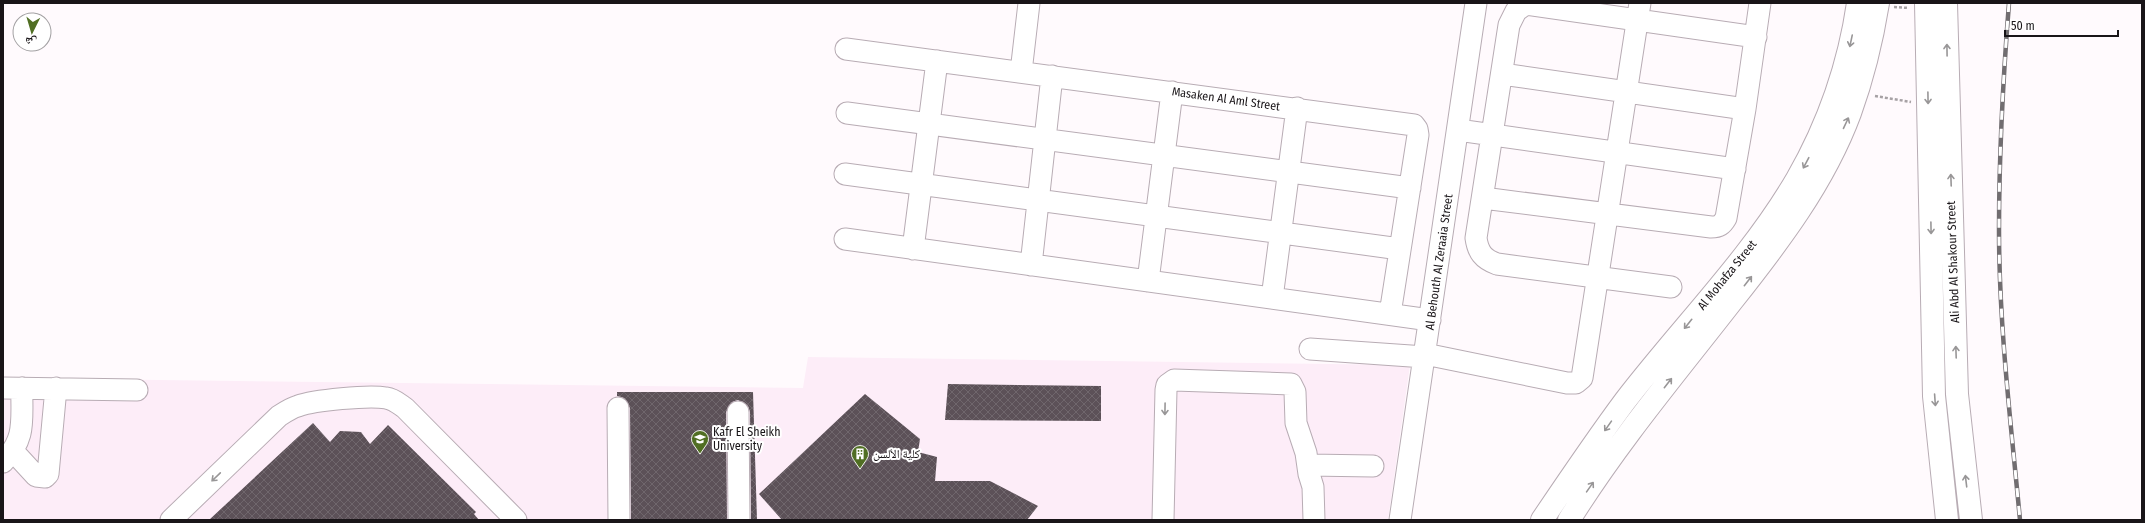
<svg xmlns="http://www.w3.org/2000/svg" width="2145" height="523" viewBox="0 0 2145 523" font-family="'Fira Sans Condensed','Noto Naskh Arabic',sans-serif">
<defs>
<pattern id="building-cross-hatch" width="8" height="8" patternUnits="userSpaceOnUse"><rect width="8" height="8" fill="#5c5158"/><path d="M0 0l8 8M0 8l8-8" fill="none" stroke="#6f666c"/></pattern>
</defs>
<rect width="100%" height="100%" fill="#fffafd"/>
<path fill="#fdedf8" d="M808,357L1410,365L1388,520H3V378L803,388Z"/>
<path fill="url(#building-cross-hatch)" d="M948,384L1101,386V421L945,420Z
M617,392H753L757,520H751L750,412L748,406L738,400L732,402L726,412L727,520H631L630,408L624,398L617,396Z
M865,394L920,439L918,452L937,457L935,481H990L1038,506L1027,520H782L759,494Z
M313,423L330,442L340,431L361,432L370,444L388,425L476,512L474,514L479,520H209Z"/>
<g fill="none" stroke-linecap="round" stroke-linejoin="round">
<defs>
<path id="minor" d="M1527,3L1516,11L1509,25L1476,238C1478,252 1483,259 1497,264L1671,287
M1526,4L1756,37
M846,49L1414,125L1417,129L1418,135L1390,314
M1021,72L1029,3
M1502,74L1745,109
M847,113L1410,188
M1458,130L1735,169
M845,174L1400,249
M1483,198L1711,227C1719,227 1722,225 1726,218L1745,109L1760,3
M845,239L1430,320
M913,249L937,61
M1031,265L1052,76
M1148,281L1172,92
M1272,298L1297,108
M1310,349L1425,357
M1425,354L1567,383H1576L1582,378L1640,3
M3,388L137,390
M618,408L619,520
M738,412L739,520
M13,451L36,476L45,477L48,474L56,388
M3,462C27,438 21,419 22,388
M1309,465L1373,466
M171,520L279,416C285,412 291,408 298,406C314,400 369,395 386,398C394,399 399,404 405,408L516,520
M1163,520L1166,390L1167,385L1174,380L1291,384L1295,392L1296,423L1306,453L1309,474L1313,487L1314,520
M1400,520L1476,3"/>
<path id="major" d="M1926,3L1934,396L1947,520
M1946,3L1957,394L1971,520
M1542,520C1569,480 1596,440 1625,401C1681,328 1751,258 1797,179C1828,125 1849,65 1858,3
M1569,520C1617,443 1676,373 1732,301C1778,243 1824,183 1850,113C1863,77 1872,40 1878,3"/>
</defs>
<use href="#minor" stroke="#b8acb4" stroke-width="23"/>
<use href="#major" stroke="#b8acb4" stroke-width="24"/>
<path stroke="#a6a1a4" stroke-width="2.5" stroke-dasharray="3 2" stroke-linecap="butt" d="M1894,7L1909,8
M1875,96L1911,102"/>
<use href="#minor" stroke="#fff" stroke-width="21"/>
<use href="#major" stroke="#fff" stroke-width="22"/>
<defs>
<path id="rail" d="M2009,3C2003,79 1999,154 1999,230C1999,327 2011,424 2020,520"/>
</defs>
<use href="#rail" stroke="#716d70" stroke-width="4.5"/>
<use href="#rail" stroke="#fff" stroke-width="3" stroke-dasharray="9" stroke-linecap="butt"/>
</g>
<defs><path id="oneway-shaft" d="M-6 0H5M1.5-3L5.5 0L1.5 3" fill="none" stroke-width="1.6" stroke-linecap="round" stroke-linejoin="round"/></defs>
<g stroke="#989697">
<use href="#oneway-shaft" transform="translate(1851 41) rotate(102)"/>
<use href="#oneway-shaft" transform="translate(1947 50) rotate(-91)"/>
<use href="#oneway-shaft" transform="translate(1928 98) rotate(89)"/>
<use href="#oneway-shaft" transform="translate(1846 123) rotate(-65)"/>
<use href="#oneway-shaft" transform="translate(1806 163) rotate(118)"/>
<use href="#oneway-shaft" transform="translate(1951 180) rotate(-92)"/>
<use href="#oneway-shaft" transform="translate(1931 228) rotate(89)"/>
<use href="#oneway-shaft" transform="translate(1748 281) rotate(-52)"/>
<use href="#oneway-shaft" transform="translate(1688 324) rotate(129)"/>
<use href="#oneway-shaft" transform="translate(1956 352) rotate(-92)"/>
<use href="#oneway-shaft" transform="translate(1668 383) rotate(-52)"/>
<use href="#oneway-shaft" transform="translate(1935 400) rotate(86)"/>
<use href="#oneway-shaft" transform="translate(1165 409) rotate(91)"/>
<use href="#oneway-shaft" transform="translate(1608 426) rotate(125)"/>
<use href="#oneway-shaft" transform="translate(216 477) rotate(136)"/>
<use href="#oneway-shaft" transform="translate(1966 481) rotate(-97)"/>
<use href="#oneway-shaft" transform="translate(1590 487) rotate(-55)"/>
</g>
<defs>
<symbol id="university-pin" viewBox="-11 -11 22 30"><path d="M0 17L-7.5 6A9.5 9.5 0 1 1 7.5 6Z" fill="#506e23" stroke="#fff"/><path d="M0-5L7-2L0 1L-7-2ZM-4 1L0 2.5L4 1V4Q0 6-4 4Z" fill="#fff"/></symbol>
<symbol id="building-pin" viewBox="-11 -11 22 30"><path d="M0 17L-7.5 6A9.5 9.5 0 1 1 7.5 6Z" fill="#506e23" stroke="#fff"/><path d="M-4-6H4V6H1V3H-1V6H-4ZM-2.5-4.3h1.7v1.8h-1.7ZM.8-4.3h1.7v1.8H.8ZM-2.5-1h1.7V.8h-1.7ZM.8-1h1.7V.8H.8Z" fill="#fff"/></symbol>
</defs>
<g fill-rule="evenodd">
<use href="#university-pin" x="690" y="429" width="20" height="27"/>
<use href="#building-pin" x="850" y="444" width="20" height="27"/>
</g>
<g text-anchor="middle" stroke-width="4" stroke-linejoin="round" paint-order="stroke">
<g font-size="12" fill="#191518" stroke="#fff">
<text transform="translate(1226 99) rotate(8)" y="4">Masaken Al Aml Street</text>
<text transform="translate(1439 262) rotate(-82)" y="4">Al Behouth Al Zeraaia Street</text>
<text transform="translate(1953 262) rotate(-92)" y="4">Ali Abd Al Shakour Street</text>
<text transform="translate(1727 275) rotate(-51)" y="4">Al Mohafza Street</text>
</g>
<g font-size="12" fill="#191518" stroke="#fff" text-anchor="start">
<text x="713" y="436">Kafr El Sheikh<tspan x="713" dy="14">University</tspan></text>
<text x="873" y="458">كلية الألسن</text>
</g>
</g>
<rect width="2145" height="523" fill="none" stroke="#191518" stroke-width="8"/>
<g transform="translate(32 32) rotate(185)"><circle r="19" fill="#ffffff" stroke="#a3a1a3"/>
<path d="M0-3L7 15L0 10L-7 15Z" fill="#506e23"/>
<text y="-6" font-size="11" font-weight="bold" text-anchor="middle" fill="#191518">ش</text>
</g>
<path d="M2005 30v6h113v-6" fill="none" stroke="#191518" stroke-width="2"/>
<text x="2011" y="30" font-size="12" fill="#191518" stroke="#ffffff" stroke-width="3" paint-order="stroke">50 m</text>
</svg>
